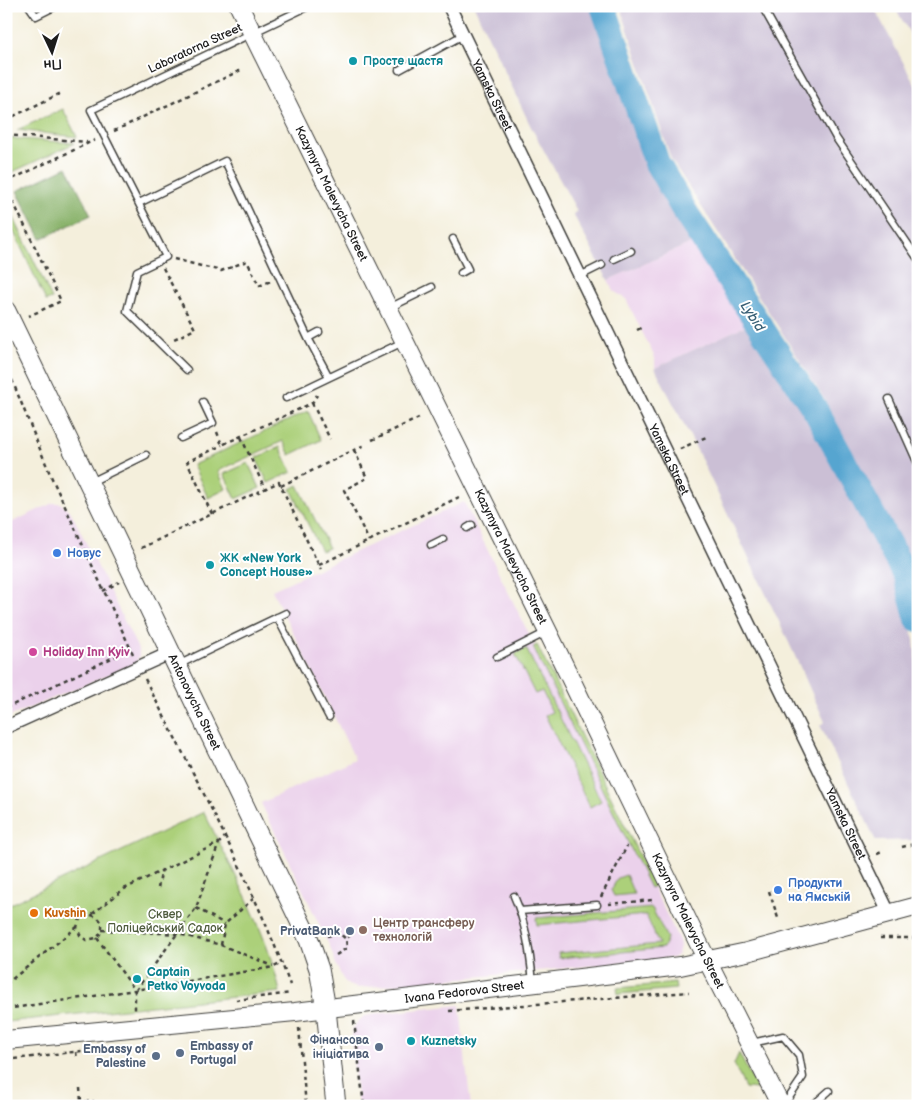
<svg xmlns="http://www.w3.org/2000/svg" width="924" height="1112" viewBox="0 0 924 1112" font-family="'Balsamiq Sans',sans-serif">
<rect width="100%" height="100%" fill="#fff"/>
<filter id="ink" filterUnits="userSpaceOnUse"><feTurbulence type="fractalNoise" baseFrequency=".02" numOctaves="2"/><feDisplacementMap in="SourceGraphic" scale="10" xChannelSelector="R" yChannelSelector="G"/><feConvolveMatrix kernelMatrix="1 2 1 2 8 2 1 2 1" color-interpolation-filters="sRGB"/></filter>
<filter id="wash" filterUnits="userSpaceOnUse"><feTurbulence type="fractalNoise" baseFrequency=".0096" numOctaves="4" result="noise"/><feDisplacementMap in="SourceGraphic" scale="20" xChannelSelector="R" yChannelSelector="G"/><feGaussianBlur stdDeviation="1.12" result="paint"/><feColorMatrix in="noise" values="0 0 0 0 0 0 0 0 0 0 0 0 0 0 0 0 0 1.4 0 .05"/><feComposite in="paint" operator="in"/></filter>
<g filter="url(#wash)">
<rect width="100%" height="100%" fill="#f4efdc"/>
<path fill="#ebd1eb" d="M698,240L747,325L655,368V358L626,299L615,292L608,280Z
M464,502L679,940L680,946L678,954L673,958L358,988L348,985L343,979L337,967L330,947L261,803L355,759L272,590Z
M53,503H60L71,512L139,651V656L136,663L132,665L6,718V525Z
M460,1005L466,1066L471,1106H358L351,1039L352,1030L358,1021L366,1016L376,1014Z"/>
<path fill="#cbbfd5" d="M474,6H592L649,151L698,240L608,280L573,214L577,211L531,127Z
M620,6H873L918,90V574L825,400L671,159Z
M894,6H918V47Z
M747,325L809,417L898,582L914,639L918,682V840L876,841L820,725L825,722L784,632L693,442L655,368Z"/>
<path fill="#acd07a" stroke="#64764b" d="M63,109L77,137L17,130Z
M6,138L75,143L6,175Z
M6,201L52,299L46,301L6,215Z
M308,411L321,440L290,455L283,441L218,471L226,489L208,498L193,465Z
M280,447L292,472L268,483L256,458Z
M248,463L260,488L236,499L224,474Z
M298,485L329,548L321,551L291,489Z
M537,645L654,886L650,888L533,647Z
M526,648L601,801L590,807L545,715L552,712L542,691L535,694L515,654Z
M204,812C232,870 266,928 280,992L6,1022V906Z
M626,875L634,894L614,896L611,890L618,878Z
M652,908L667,938L663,948L559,958L558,953L659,944L646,915L537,925L536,918Z
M675,983L676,989L618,994L617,988Z
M739,1053L757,1089L745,1088L734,1064Z"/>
<path fill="#89b26a" stroke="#526743" d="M67,167L91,215L41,239L17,191Z"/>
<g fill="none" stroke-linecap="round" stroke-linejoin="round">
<path stroke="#56a5d0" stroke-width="26" d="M603,6L657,163L687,215L816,411L906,576L918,619"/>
</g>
</g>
<g filter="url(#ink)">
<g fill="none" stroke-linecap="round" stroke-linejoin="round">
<defs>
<path id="lane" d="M29,6L36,16L56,6
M762,6L836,138L918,259
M399,70L463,35
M139,203L225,161L308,338L329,377
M453,239L468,269L461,273
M614,259L631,251
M580,276L602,265
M389,308L432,287
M308,338L319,332
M187,370L127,311L137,271L166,257L91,110L309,6
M286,398L403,342
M889,399L918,464
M181,438L213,423L203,402
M91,482L146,455
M467,528L472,525
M431,545L443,539
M277,617L329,717
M497,657L547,632
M178,665L286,613
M514,896C526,923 530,953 533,982
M520,911L597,905
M752,1043L783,1036L799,1055L803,1077L784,1105
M812,1106L829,1091"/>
<g id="street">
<path id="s1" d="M449,6L889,913"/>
<path d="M6,727L170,653"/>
</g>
<g id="secondary">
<path id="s2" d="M239,6L548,632L698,942L781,1106"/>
<path id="s3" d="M6,1040L295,1012L680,966L747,952L918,906"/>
</g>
<g id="primary">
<path id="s4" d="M6,311L309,940L319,969L326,1009L336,1106"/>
</g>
</defs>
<use href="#lane" stroke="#3c3c39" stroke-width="9"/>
<use href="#street" stroke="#3c3c39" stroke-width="15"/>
<use href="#secondary" stroke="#3c3c39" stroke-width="20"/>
<use href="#primary" stroke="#3c3c39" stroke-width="21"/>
<path stroke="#3c3c39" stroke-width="2.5" stroke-dasharray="4 4" stroke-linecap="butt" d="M6,120L61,93
M114,131L243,69
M6,135L87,142
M6,182L95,140
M6,187L61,301L29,316
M174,259L221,271L247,261L259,286L271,281
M163,268L195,329L172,340
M637,330L641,328
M6,365L50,474L133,654
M6,378L11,375
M312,403L330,439
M217,432L222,445L312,403L317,395
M241,437L265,489
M372,440L419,418
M680,449L706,437
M354,450L367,478L344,490L369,541
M281,486L364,445
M212,514L187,462L222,445
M141,548L279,482L321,570
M319,565L459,497
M103,591L119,582
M145,679C196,780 251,879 290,985
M6,708L131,649
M902,847L918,843
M877,854L882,852
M158,888L162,869
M769,891L778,918
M601,897L627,846
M608,904L653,900
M196,908L225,924
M91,915C104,918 105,929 97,938L86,940L80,935L77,927L80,919L83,917L91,915L124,889L219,843L225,837
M102,930L179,934L221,945L273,966
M150,932L151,927
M327,936L339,933L346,939
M97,938L135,990V1011
M880,938H918
M221,945L225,924L254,898
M336,955L347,948L346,939L350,935
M6,984L77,927
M136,990L196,908L219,843
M236,1000L291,993
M6,1009L135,990L274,967L282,963
M449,1011L689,992
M354,1021L364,1106
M299,1028L306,1106
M76,1052L77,1059
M6,1060L131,1045
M80,1088L81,1102
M45,1106L93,1101V1106"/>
<use href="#lane" stroke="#fff" stroke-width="6"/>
<use href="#street" stroke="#fff" stroke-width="12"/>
<use href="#secondary" stroke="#fff" stroke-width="18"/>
<use href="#primary" stroke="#fff" stroke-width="19"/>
</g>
</g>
<g fill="#0f9aa8" stroke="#fff" stroke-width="2">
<circle cx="353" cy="61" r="5"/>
<circle cx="210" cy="565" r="5"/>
<circle cx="137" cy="979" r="5"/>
<circle cx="411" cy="1041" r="5"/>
</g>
<g fill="#3f7fe0" stroke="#fff" stroke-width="2">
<circle cx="57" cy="553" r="5"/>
<circle cx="778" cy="890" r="5"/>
</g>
<circle fill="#d1479c" stroke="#fff" stroke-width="2" cx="33" cy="652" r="5"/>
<circle fill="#e8710a" stroke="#fff" stroke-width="2" cx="34" cy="913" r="5"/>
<circle fill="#8d6e63" stroke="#fff" stroke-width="2" cx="363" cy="930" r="5"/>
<g fill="#5c6f8a" stroke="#fff" stroke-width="2">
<circle cx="350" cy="931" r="5"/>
<circle cx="379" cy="1047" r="5"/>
<circle cx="180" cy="1053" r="5"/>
<circle cx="156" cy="1056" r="5"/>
</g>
<g text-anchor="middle" stroke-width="4" stroke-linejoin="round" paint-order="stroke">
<g font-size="12" fill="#1c1c1c" stroke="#fff">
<text transform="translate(195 48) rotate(-25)" y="4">Laboratorna Street</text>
<text dy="4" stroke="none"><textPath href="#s1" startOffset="99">Yamska Street</textPath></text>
<text dy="4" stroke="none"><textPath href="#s2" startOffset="209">Kazymyra Malevycha Street</textPath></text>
<text dy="4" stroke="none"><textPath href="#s1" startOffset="504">Yamska Street</textPath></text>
<text dy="4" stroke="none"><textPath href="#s2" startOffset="614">Kazymyra Malevycha Street</textPath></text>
<text dy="4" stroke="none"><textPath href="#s4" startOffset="434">Antonovycha Street</textPath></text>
<text dy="4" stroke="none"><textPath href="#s1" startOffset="909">Yamska Street</textPath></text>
<text dy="4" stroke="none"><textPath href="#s2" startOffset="1019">Kazymyra Malevycha Street</textPath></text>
<text dy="4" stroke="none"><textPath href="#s3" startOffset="461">Ivana Fedorova Street</textPath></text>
</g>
<g font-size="12" font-weight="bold" fill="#0d838f" stroke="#fff" text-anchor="start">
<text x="363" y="65">Просте щастя</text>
<text x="220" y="562">ЖК «New York<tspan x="220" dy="14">Concept House»</tspan></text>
<text x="147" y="976">Captain<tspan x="147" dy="14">Petko Voyvoda</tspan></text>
<text x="421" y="1045">Kuznetsky</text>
</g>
<g font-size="12" font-weight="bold" fill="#366cbe" stroke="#fff" text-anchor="start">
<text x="67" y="557">Новус</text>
<text x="788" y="887">Продукти<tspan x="788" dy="14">на Ямській</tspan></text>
</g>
<g font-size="12" font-weight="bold" fill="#b23c85" stroke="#fff" text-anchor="start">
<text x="43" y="656">Holiday Inn Kyiv</text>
</g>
<g font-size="12" font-weight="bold" fill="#c56008" stroke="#fff" text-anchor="start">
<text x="44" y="917">Kuvshin</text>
</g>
<g font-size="12" fill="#4e5b3d" stroke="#fff">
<text x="165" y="918">Сквер<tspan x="165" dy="14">Поліцейський Садок</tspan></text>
</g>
<g font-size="12" font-weight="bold" fill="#785e54" stroke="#fff" text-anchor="start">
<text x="373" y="927">Центр трансферу<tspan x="373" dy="14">технологій</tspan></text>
</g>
<g font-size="12" font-weight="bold" fill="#4e5e75" stroke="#fff" text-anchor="end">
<text x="340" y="935">PrivatBank</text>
<text x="369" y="1044">Фінансова<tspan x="369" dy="14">ініціатива</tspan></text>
<text x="190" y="1050" text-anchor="start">Embassy of<tspan x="190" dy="14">Portugal</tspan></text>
<text x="146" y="1053">Embassy of<tspan x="146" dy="14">Palestine</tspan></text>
</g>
<g font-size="14" font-style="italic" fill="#396076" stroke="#fff">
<text transform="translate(753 316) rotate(57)" y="5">Lybid</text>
</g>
</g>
<rect width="924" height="1112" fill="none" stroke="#fff" stroke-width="25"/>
<g transform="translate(52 52) rotate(176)" stroke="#ffffff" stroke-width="4" paint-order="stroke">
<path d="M0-4L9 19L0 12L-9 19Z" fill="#1c1c1c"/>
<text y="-8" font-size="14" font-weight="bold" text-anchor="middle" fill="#1c1c1c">Пн</text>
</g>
</svg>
